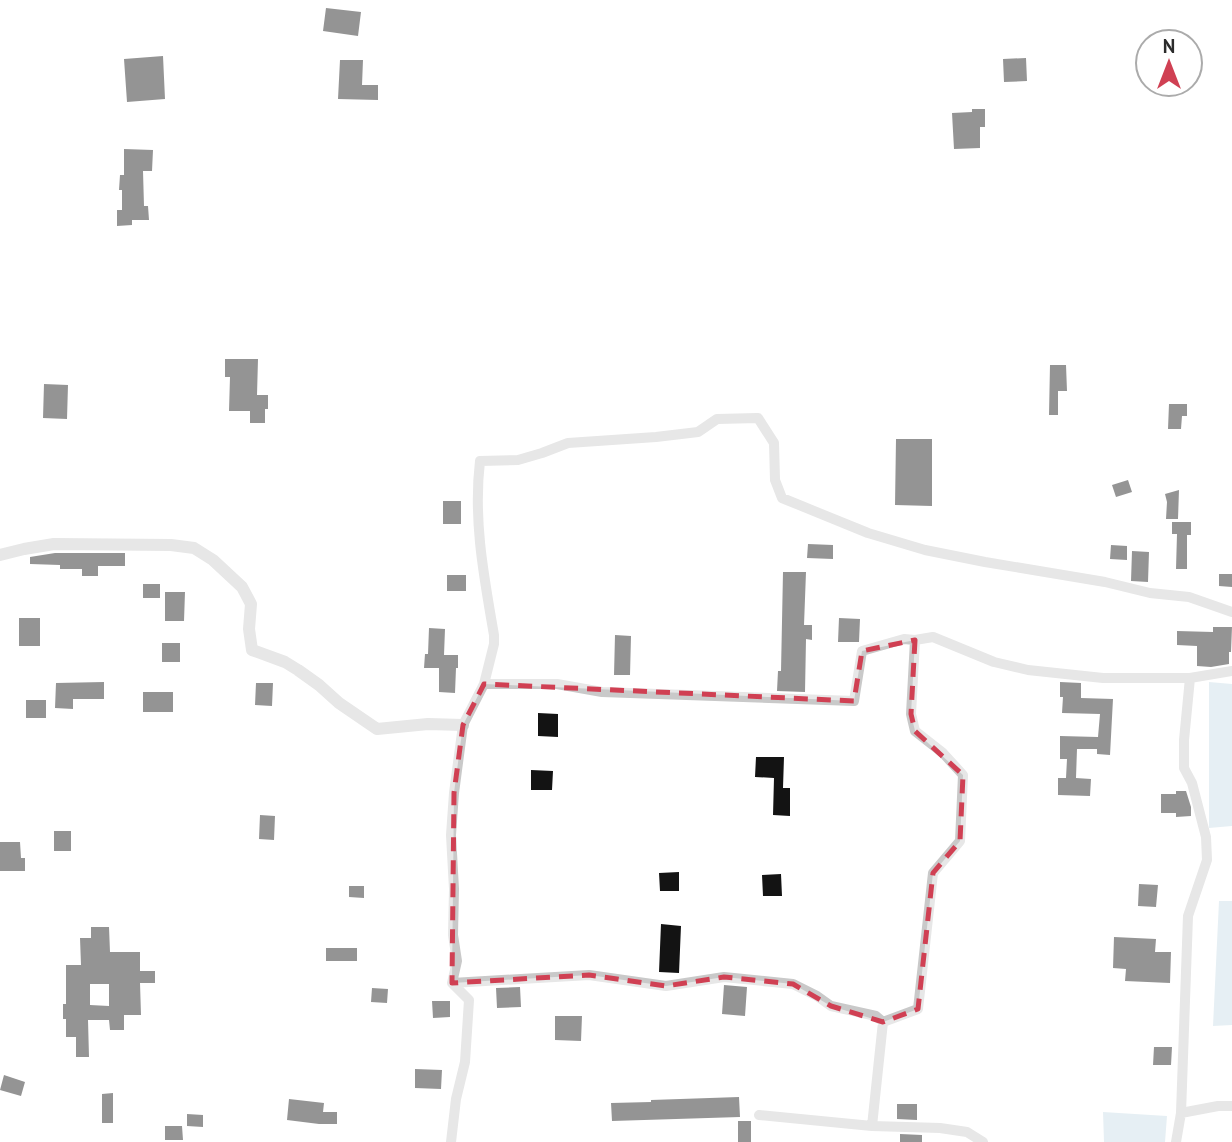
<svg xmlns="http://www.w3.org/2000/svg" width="1232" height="1142" viewBox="0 0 1232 1142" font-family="'PT Sans',sans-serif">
<rect width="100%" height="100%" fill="#fff"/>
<path fill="#c8dce6" d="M1209,682L1232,684V826L1209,828Z
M1219,901H1232V1025L1213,1026Z
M1103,1112L1167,1116L1165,1142H1104Z"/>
<path fill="#131313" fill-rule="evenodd" d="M326,8L361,12L358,36L323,31Z
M163,56L165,99L127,102L124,59Z
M1026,58L1027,81L1004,82L1003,59Z
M340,60H363L362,85H378V100L338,99Z
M972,109H985V127H980V148L954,149L952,113L972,112Z
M124,149L153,150L152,171H143L144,206H148L149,220H132V225L117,226V210H122V190H119L120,175H124Z
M225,359H258L257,395H268V409H265V423H250V411H229L230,377H225Z
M1050,365H1066L1067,391H1058V415H1049Z
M44,384L68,385L67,419L43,418Z
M1169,404H1187V416H1182L1181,429H1168Z
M896,439H932V506L895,505Z
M1128,480L1132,492L1116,497L1112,485Z
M1179,490L1178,519H1166L1167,502L1165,494Z
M443,501H461V524H443Z
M1172,522H1191V535H1187V569H1176L1177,534H1172Z
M808,544L833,545V559L807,558Z
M1111,545L1127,546V560L1110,559Z
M1132,551L1149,552L1148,582L1131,581Z
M55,553H125V566H98V576H82V569H60V565L30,564V557Z
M783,572H806L804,625H812V640L806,639L805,692L777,691L778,671H781Z
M1219,574H1232V587L1219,586Z
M447,575H466V591H447Z
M143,584H160V598H143Z
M165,592H185L184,621H165Z
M19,618H40V646H19Z
M839,618L860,619L859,642H838Z
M1213,627H1232L1231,652H1229V664L1211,667L1197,666V646L1177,645V631L1213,632Z
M429,628L445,629L444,655H458V668H456L455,693L439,692V668H424L425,654H428Z
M615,635L631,636L630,675H614Z
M162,643H180V662H162Z
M104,682V699H73V709L55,708L56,683Z
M1060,682L1081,683V698L1113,699L1110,755L1097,754V749H1077L1076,778L1091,779L1090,796L1058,795V778H1066L1067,759H1060V736L1098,737L1100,714L1062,713L1063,697H1060Z
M256,683H273L272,706L255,705Z
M143,692H173V712H143Z
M26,700H46V718H26Z
M538,713L558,714V737L538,736Z
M756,757H784L783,788H790V816L773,815L774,778L755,777Z
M531,770L553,771L552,790H531Z
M1176,791H1186L1191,807V816L1176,817V813H1161V794H1176Z
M260,815L275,816L274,840L259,839Z
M54,831H71V851H54Z
M0,842H20L21,858H25V871H0Z
M679,872V891H660L659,873Z
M781,874L782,896H763L762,875Z
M1139,884L1158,885L1156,907L1138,906Z
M349,886H364V898L349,897Z
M661,924L681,926L679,973L659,972Z
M91,927H109L110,952H140V971H155V983H140L141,1015H124V1030H110L109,1020H88L89,1057H76V1037H66V1019H63V1004H66V965H81L80,938H91ZM90,984H109V1006L90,1005Z
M1114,937L1156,939L1155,952H1171L1170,983L1125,981L1126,969L1113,968Z
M326,948H357V961H326Z
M724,985L747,987L745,1016L722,1014Z
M520,987L521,1007L497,1008L496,988Z
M372,988L388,989L387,1003L371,1002Z
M432,1001H450V1017L433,1018Z
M555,1016H582L581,1041L555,1040Z
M1154,1047H1172L1171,1065H1153Z
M415,1069L442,1070L441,1089L415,1088Z
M4,1075L25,1082L21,1096L0,1090Z
M113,1093V1123H102V1094Z
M739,1097L740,1117L612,1121L611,1103L651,1102V1100Z
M289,1099L324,1103L323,1112H337V1124H319L287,1120Z
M897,1104H917V1120L897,1119Z
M187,1114L203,1115V1127L187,1126Z
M738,1121H751V1142H738Z
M165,1126H182L183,1140H165Z
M900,1134L922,1135V1142H900Z"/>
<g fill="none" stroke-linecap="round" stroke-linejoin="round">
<path stroke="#c9c9c9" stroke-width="10" d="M484,684H557L602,692L854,701L862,651L904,639L915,640
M883,1022L876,1016L831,1006L817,996L793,984L724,977L666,986L589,975L452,983L457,961L453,935L454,889L451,835L454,793L463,725L484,684L494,644V635C484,577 473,520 480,461L518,460L542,453L568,443L656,437L698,432L717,419L758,418L774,443L775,480L782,498L868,533L925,550L985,562L1105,582L1150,593L1189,597L1232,612
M1181,1113L1188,916L1207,860L1206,837L1192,783L1184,768V740L1190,678
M759,1115L872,1126L883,1022L918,1009L933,873L960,841L963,775L943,753L915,731L911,714L915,640L933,637L994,662L1028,670L1103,678H1190L1232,671
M872,1126L940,1128L967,1132L983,1142
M451,1142L456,1099L465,1062L469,1000L452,983
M1176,1142L1181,1113L1218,1106H1232"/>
<path stroke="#c9c9c9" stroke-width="12" d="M0,555L24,549L54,544L171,545L194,548L213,560L242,587L251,604L249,629L252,650L285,662L298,670L319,685L339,703L377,729L428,724L463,725"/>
</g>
<path d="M0 0H1232V1142H0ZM915,640L911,714L915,731L963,775L960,841L933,873L918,1009L883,1022L831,1006L793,984L724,977L666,986L589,975L452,983L454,793L463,725L484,684L854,701L862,651Z" fill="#fff" fill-opacity=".55" fill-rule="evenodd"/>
<path fill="none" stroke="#d04053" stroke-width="5" stroke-dasharray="14 9" stroke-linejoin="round" d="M915,640L911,714L915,731L963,775L960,841L933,873L918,1009L883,1022L831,1006L793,984L724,977L666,986L589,975L452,983L454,793L463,725L484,684L854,701L862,651Z"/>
<g transform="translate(1169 63)"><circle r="33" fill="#ffffff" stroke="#ababab" stroke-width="2"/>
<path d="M0-5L12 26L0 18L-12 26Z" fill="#d04053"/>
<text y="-10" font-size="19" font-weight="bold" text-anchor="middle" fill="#2c2c2c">N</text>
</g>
</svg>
